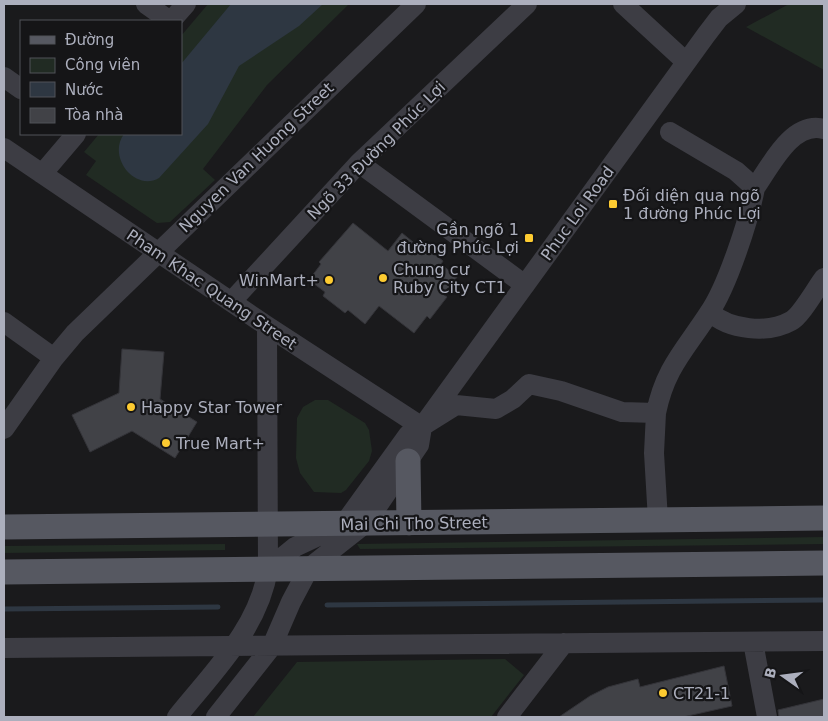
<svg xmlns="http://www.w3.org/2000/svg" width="828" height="721" viewBox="0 0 828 721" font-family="'DejaVu Sans',sans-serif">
<rect width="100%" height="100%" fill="#1a1a1c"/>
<path fill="#212b23" d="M208,4H349L267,85L203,169L215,180L170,222L157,223L86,175L96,161L84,152L99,134H181V36Z
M789,4H824V70L746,27Z
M315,400H328L365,423L369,430L372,451L369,461L346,490L341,493L314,492L300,473L296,458L297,418L303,407Z
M824,537V544L360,549L357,544Z
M225,544V550L4,553V546Z
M505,659L524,675L491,717H253L297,662Z"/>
<path fill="#2e3742" d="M231,4H323L299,26L239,66L208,124L159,178C135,192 107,157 124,134H181V64Z"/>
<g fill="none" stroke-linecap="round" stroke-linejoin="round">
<path stroke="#2e3742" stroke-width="5" d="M327,605L824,600
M4,609L218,607"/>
</g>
<path fill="#414247" stroke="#343439" d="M353,223L388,251L402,233L419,247L422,244L443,261L441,264L457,277L444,295L447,297L430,319L427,316L414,333L379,306L365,324L348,310L345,313L323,296L325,292L309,280L321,264L319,262Z
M122,349L164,352L160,399L197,422L175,458L132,431L90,452L72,415L119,393Z
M724,666L732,706L683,717H559L590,696L608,687L638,679L640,687Z
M824,699V717H779L778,710Z"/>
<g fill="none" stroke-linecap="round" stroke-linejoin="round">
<path stroke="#3d3d44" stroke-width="20" d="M146,4L170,21
M623,4L686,62
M171,21L186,4
M4,77L21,89
M4,148L267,326L422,427
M359,163L525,285
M42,174L76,134
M755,188C770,167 792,120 824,129
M231,302L359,163L527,4
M710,312C729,330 768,334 791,321C801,316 817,287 824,278
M4,322L54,358
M656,413L654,453L658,520
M4,429L54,358L75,333L416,4
M268,569L295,547L344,524L408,435L456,405L496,409L513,399L529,384L561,391L622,412L656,413C665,368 685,350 709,313C727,287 749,220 755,188L736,171L670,132
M753,642L767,717
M4,648L824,641
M177,717C213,672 259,628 268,569L267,326
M216,717L272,646L291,602L309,568L366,523L419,445L422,427L706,35L719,18L736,4
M507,717L564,643"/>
<path stroke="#565861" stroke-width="25" d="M408,461L409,523
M4,527L824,518
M4,572L824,563"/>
</g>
<g fill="#fdcb31" stroke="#151517" stroke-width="2">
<rect x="608" y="199" width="10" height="10" rx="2.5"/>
<rect x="524" y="233" width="10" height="10" rx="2.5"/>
<circle cx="383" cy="278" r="5"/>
<circle cx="329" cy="280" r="5"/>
<circle cx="131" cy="407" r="5"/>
<circle cx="166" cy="443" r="5"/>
<circle cx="663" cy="693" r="5"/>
</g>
<g text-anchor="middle" stroke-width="4.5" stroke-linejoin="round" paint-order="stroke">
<g font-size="16" fill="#acafbd" stroke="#151517">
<text transform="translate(376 150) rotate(-45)" y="6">Ngõ 33 Đường Phúc Lợi</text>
<text transform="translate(256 157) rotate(-44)" y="6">Nguyen Van Huong Street</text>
<text transform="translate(577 213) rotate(-54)" y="6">Phuc Loi Road</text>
<text transform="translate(212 289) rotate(34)" y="6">Pham Khac Quang Street</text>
<text transform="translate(414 523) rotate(-1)" y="6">Mai Chi Tho Street</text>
</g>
<g font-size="16" fill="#acafbd" stroke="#151517" text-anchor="start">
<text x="623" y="201">Đối diện qua ngõ<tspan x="623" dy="18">1 đường Phúc Lợi</tspan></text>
<text x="519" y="235" text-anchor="end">Gần ngõ 1<tspan x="519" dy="18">đường Phúc Lợi</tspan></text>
<text x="393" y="275">Chung cư<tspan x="393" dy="18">Ruby City CT1</tspan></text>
<text x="319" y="286" text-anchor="end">WinMart+</text>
<text x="141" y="413">Happy Star Tower</text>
<text x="176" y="449">True Mart+</text>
<text x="673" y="699">CT21-1</text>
</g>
</g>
<rect width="828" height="721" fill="none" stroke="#acafbd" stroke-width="10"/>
<rect x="20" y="20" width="162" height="115" fill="#151517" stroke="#515359"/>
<rect x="30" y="36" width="25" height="8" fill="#565861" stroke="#515359"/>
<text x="65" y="45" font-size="15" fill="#acafbd">Đường</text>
<rect x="30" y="58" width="25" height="15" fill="#212b23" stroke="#515359"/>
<text x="65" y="70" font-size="15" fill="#acafbd">Công viên</text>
<rect x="30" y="82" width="25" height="15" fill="#2e3742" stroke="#515359"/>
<text x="65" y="95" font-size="15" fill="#acafbd">Nước</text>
<rect x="30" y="108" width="25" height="15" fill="#414247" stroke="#515359"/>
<text x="65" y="120" font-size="15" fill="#acafbd">Tòa nhà</text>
<g transform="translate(783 676) rotate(284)" stroke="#151517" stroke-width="4" paint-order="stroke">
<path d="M0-4L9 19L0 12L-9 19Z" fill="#acafbd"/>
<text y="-8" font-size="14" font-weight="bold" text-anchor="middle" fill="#acafbd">B</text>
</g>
</svg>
